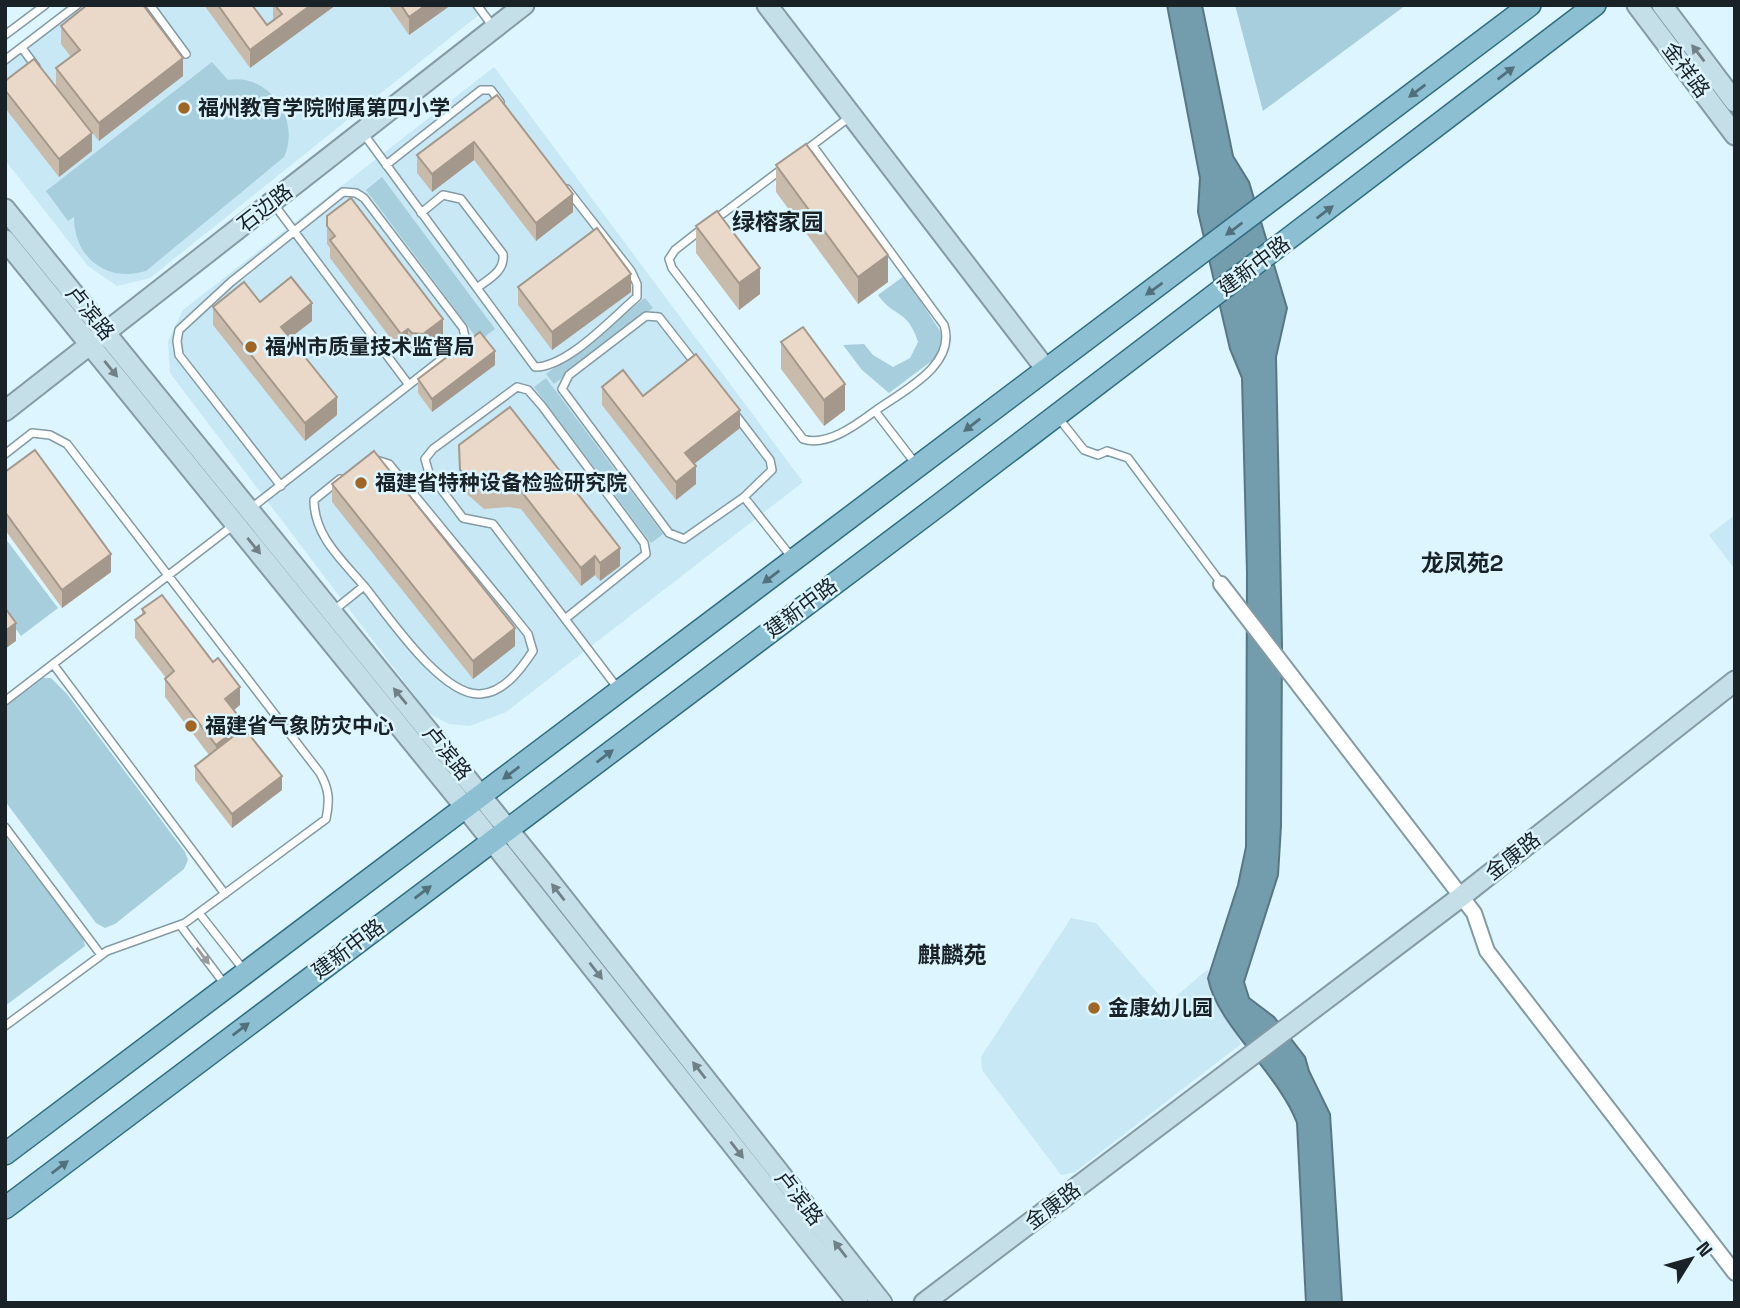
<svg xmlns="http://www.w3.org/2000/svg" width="1740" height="1308" viewBox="0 0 1740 1308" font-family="'Space Grotesk','Noto Sans SC',sans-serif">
<rect width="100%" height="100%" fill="#dcf5ff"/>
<path fill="#c7e8f4" d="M71,5H491L150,278L117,286L88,266L5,160V55Z
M494,67L803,482L506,712L470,726L449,724L428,713L170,373L168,341L183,310Z
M1735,515V570L1709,535Z
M1071,918L1096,923L1167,1004L1207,970L1241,1044L1075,1172L1061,1175L982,1070L981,1057Z"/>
<path fill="#a7cedd" d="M1235,5H1406L1263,111Z
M212,62L228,80C270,73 301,120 284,157L146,271C107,283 74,258 74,217L68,221L46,191Z
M382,177L495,329L479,341L366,190Z
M904,276L944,337L937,357L889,393L862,370L843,345L864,344L873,355L893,367L910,358L918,342C908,309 894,318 878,295Z
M645,298L653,308L554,384L546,374Z
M546,378L663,534L651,543L534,387Z
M5,538L58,608L21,636L5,614Z
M43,678H51L67,694L185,852L188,860L184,869L115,924L105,928L96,923L5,801V707Z
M5,836L83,938L85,946L5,1006Z"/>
<path fill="#739cac" stroke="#587784" stroke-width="2" d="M1167,5H1202L1233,156L1249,182L1287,308L1276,357L1282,645L1281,826L1278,875L1244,982L1249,998L1274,1017L1305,1057L1309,1071L1330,1114L1342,1303H1306L1297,1123C1279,1074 1216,1024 1208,978L1238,885L1246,847L1247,572L1242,378L1230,349L1198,212L1200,178Z"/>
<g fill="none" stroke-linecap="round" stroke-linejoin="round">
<defs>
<path id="lane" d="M150,5L186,54
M477,5L494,28
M5,35L45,5
M22,48L36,67
M5,60L77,5
M363,133L535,367C568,367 612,318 637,297V284L631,271L567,189
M813,146L944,325C957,365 903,391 875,411
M802,153L851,116
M386,165L481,90H491L500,102
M273,203L409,385
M421,213L443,195L461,199L503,254C505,271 490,278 477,288
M713,221L782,169
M703,228L675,250L669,259L672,268L803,439C827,447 856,425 875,411L915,463
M695,363L659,317L646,316L569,375L562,389L669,533L684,539L744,497L793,559
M735,414L770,460L772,470L744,497
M1057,416L1084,450L1098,455L1107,451L1128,458L1221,583
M5,454L32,433L50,435L67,444L320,773C329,789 330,800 326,819L185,923L107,951L5,1026
M340,479L314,500C314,536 342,560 364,586
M250,509C320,455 390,400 460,345L465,337L463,328L364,198L356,193L343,192L231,282L179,330L177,341L179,355L281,486
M333,611L364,586C387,614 441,696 480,694C504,693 521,669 533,651L528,634L508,609L389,464L373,459
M565,619L646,554L644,543L542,406L528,390L517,387L433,449L425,459L429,473L463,518L493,524L619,690
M53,664L225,894
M5,701L235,524
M5,827L101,955
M199,913L243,969
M180,925L226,986"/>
<path id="street" d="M1221,584L1474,913L1487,951L1735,1273"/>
<path id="secondary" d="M767,5L1045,368
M1637,5L1735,135
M1662,5L1735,102
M5,209L541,870L882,1303
M5,240L465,807L858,1303
M5,411L524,5
M924,1303L1462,896L1735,681"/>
<path id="primary" d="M5,1154L1530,5
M5,1208L939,505L1595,5"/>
</defs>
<use href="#lane" stroke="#849ba4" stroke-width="10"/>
<use href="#street" stroke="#849ba4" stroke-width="18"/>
<use href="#secondary" stroke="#849ba4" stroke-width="23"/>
<use href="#primary" stroke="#306d81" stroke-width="24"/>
<use href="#lane" stroke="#fff" stroke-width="7"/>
<use href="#street" stroke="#fff" stroke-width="14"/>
<use href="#secondary" stroke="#c5dfe8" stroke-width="19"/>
<use href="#primary" stroke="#8bbfd1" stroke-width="21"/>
</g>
<path fill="#c9bbac" d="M204,5H252L267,25L273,20V5H336L250,68Z
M388,5H451L409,35Z
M61,26L183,76L99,141L56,86V68L71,57L61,44Z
M5,81L92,151L59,177L5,108Z
M497,95L573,212L536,241L474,160L432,192L417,173V155Z
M776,165L888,282L858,304L776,192Z
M327,216L443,337L423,352L412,351L408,347L401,352L330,258V248L327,244Z
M696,226L760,294L739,310L696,253Z
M518,287L631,292L552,350L518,305Z
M213,307L312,321L290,338L337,415L305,441L213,325Z
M781,342L845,410L824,426L781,369Z
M495,365L432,412L418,393V379Z
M602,387L643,396L740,428L694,464L696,484L676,500L602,405Z
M459,445L620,566L600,581L595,575L581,586L521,509L509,507L484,509L460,488Z
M5,472L111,572L62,608L5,530Z
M332,484L515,646L473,679L332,502Z
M142,609L240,705L234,710L282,790L232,828L195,780V766L209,755L165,697V679L166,678L135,638V620L142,614Z"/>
<path fill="#a4988c" d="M311,5H336L250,68V50Z
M426,5H451L409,35V17Z
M183,58V76L99,141V123Z
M92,133V151L59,177V159Z
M474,142V160L432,192V174Z
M573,194V212L536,241V223Z
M888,255V282L858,304V277Z
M760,268V294L739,310V283Z
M631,274V292L552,350V332Z
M312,303V321L281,345V327Z
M443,319V337L423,352V334Z
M408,329V347L401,352V334Z
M495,351V365L432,412V399Z
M845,384V410L824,426V400Z
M337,397V415L305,441V423Z
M740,410V428L685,471V453Z
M696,466V484L676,500V482Z
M620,548V566L600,581V563Z
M111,554V572L62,608V590Z
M595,556V575L581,586V568Z
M16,623V641L5,649V631Z
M515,628V646L473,679V661Z
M240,687V705L225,717V699Z
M244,723V742L216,763V745Z
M282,776V790L232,828V814Z"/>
<path fill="#ead9c8" stroke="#a4988c" stroke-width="2" d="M87,5H143L183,58L99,123L56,68L80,50L61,26Z
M218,5H252L267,25L282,14L275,5H311L250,50Z
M401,5H426L409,17Z
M34,59L92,133L59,159L5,90V81Z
M497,95L573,194L536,223L474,142L432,174L417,155Z
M806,144L888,255L858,277L776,165Z
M351,198L443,319L423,334L412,333L408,329L401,334L330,240L335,236L327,226V216Z
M717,211L760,268L739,283L696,226Z
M597,228L631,274L552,332L518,287Z
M291,277L312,303L281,327L337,397L305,423L213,307L244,282L260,302Z
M803,327L845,384L824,400L781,342Z
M480,332L495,351L432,399L418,379Z
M696,354L740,410L685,453L696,466L676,482L602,387L623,370L643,396Z
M510,407L620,548L600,563L595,556L581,568L521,491L509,489L484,491L460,470L459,445Z
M35,450L111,554L62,590L5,512V472Z
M374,451L515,628L473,661L332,484Z
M162,595L213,662L218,658L240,687L225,699L244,723L216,745L165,679L174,671L135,620L145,613L142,609Z
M5,608L16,623L5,631Z
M244,728L282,776L232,814L195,766Z"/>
<defs><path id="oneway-solid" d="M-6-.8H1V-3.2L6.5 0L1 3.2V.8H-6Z" transform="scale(1.75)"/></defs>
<g fill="#6f8087">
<use href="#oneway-solid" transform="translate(1698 53) rotate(-127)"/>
<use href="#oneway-solid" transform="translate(111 369) rotate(51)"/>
<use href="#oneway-solid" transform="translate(254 546) rotate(51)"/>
<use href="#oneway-solid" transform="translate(400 696) rotate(-129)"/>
<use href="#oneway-solid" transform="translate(558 892) rotate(-128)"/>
<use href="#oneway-solid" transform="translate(596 971) rotate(52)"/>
<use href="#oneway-solid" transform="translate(699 1070) rotate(-128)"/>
<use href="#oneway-solid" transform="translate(737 1150) rotate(52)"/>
<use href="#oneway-solid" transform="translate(840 1249) rotate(-128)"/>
</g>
<g fill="#52707c">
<use href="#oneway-solid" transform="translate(1506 73) rotate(-37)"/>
<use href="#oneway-solid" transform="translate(1417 91) rotate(143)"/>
<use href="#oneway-solid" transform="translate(1325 212) rotate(-37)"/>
<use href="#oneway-solid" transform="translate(1234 229) rotate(143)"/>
<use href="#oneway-solid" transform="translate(1154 289) rotate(144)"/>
<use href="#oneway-solid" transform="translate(972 425) rotate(142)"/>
<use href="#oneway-solid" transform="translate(771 577) rotate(143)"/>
<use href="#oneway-solid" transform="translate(605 756) rotate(-37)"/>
<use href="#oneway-solid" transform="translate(511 773) rotate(143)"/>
<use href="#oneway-solid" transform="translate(423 892) rotate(-37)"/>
<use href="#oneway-solid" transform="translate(241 1029) rotate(-37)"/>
<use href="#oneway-solid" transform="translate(60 1167) rotate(-37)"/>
</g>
<use fill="#989c9d" href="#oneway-solid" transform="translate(203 956) rotate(53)"/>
<g fill="#9f6624" stroke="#dcf5ff" stroke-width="2.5">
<circle cx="184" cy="108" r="7"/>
<circle cx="251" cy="347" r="7"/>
<circle cx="361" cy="483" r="7"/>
<circle cx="191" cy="726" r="7"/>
<circle cx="1094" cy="1008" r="7"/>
</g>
<g text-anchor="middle" stroke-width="5" stroke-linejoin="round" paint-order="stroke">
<g font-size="21" fill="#192226" stroke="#dcf5ff">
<text transform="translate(1686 70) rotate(53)" y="7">金祥路</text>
<text transform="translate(265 208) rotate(-38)" y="7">石边路</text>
<text transform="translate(1254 266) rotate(-37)" y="7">建新中路</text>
<text transform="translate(90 313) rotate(51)" y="7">卢滨路</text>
<text transform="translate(801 608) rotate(-37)" y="7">建新中路</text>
<text transform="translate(447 753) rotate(51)" y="7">卢滨路</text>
<text transform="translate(1513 856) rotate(-38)" y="7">金康路</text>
<text transform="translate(348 949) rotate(-37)" y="7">建新中路</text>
<text transform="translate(799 1198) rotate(52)" y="7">卢滨路</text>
<text transform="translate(1053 1206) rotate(-37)" y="7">金康路</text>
</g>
<g font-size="21" font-weight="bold" fill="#192226" stroke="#dcf5ff" text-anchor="start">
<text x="198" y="115">福州教育学院附属第四小学</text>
<text x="265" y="354">福州市质量技术监督局</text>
<text x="375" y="490">福建省特种设备检验研究院</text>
<text x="205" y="733">福建省气象防灾中心</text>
<text x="1108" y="1015">金康幼儿园</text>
</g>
<g font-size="23" font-weight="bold" fill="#192226" stroke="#dcf5ff">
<text x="778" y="230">绿榕家园</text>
<text x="1462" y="571">龙凤苑2</text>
<text x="952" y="963">麒麟苑</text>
</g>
</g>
<rect width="1740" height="1308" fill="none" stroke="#192226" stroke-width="14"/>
<g transform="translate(1691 1259) rotate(53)" stroke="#dcf5ff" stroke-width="5" paint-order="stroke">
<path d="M0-5L12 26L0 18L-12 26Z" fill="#192226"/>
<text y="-10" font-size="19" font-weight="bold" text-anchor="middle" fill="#192226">N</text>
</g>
</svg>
